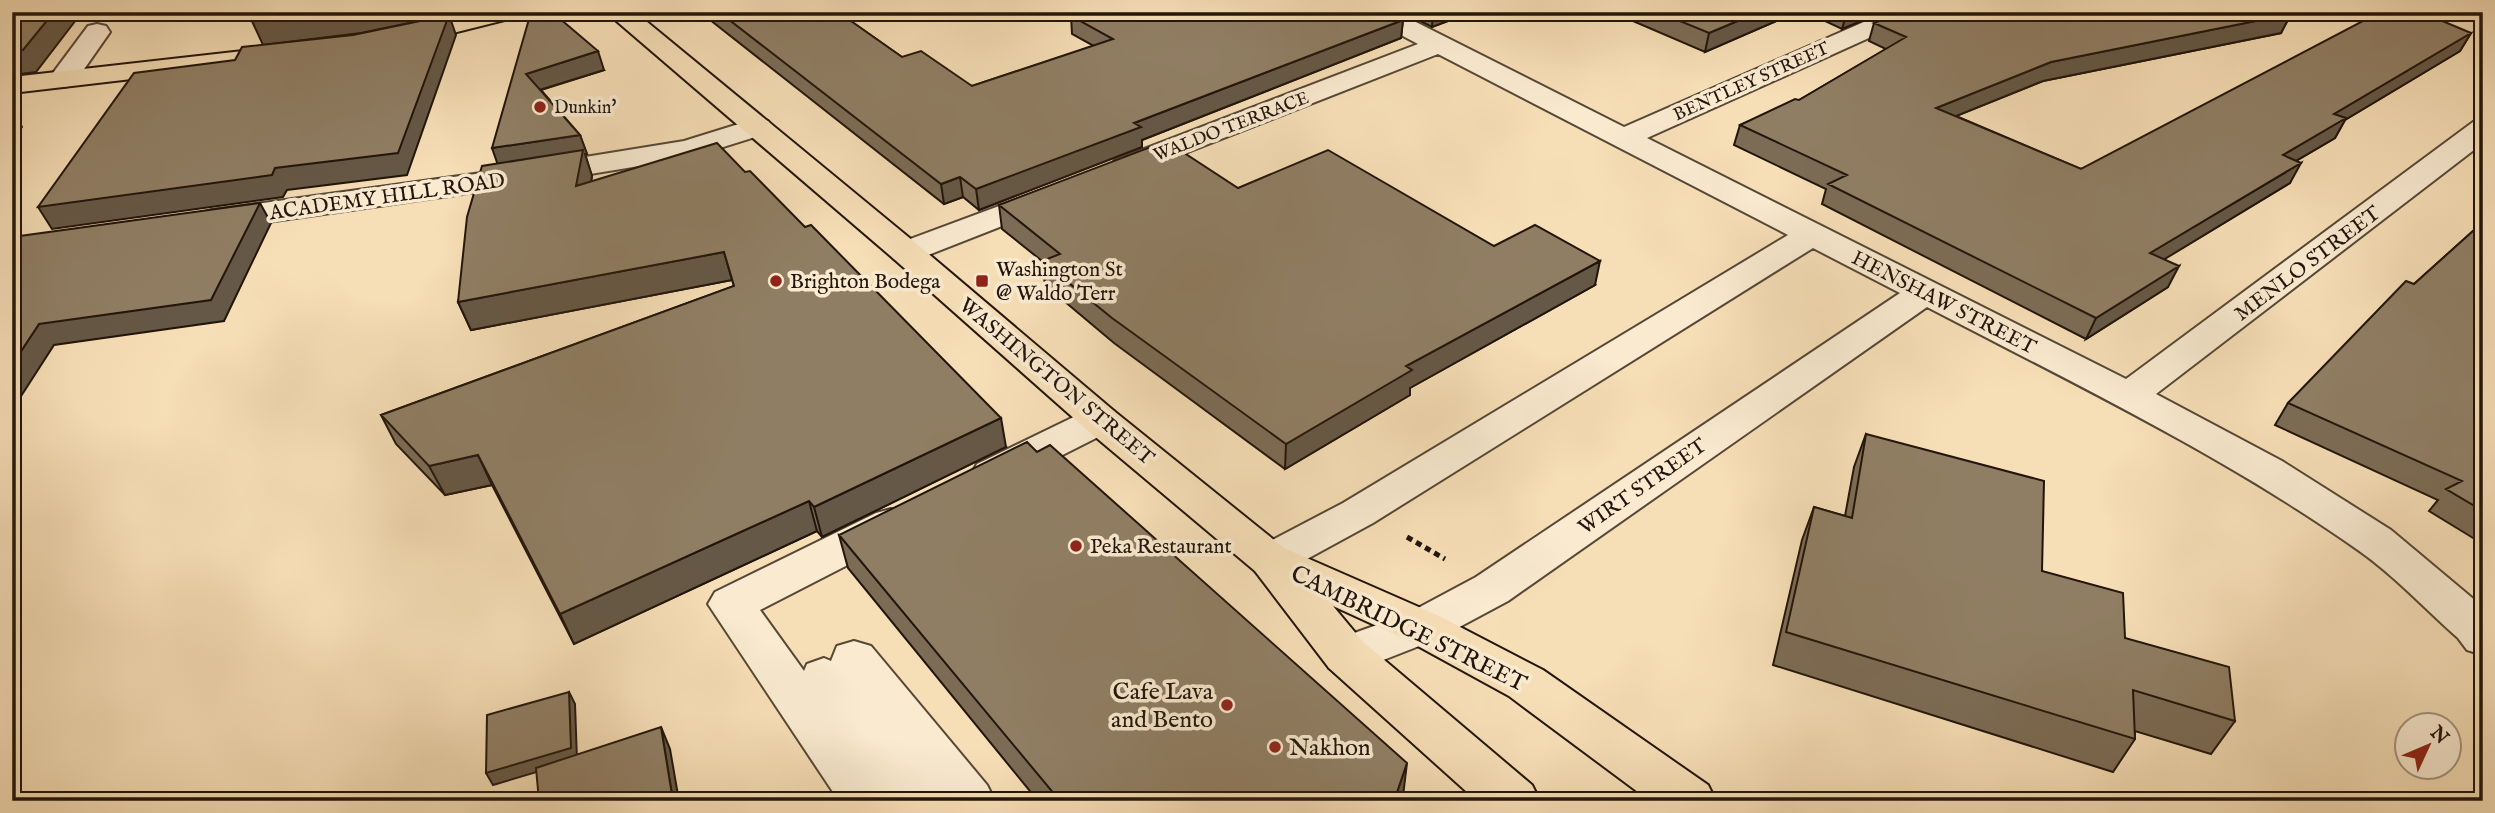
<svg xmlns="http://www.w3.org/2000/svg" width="2495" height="813" viewBox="0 0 2495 813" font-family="'IM FELL English',serif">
<rect width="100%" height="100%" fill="#f6deb6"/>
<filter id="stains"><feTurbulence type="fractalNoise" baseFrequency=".00286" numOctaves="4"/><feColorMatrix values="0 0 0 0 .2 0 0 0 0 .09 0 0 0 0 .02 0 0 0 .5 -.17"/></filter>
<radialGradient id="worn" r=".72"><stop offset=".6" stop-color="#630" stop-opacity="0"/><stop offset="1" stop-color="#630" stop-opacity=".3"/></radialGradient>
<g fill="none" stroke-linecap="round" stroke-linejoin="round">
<defs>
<path id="minor" d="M1363,12H1396L1624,127L1873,18L1891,12H1932L1928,17L1891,28L1647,138L2126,379L2473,122L2483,119V143L2156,394L2282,461L2391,530L2483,607V655L2467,650L2458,638C2425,609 2394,575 2358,550C2223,455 2073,383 1927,307L1508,601L1437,639L1363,668L1346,673L1329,668L1323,655L1329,642L1405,615L1476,577L1900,293L1813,248L1373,523L1285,571L1270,576L1255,571L1248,560L1255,549L1343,503L1788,235L1438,54L1137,172L1126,175L1115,172L1111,166L1115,160L1418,44L1367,17Z
M2469,12H2483V21L2474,18Z
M97,24L106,26L110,32L73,85L63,87L53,85L49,79L53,73L88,26Z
M758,118L768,121L773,127L768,133L688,158L511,187L212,230L201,227L196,220L201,213L212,210L511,169L684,141Z
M1050,187L1061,189L1066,196L1061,203L918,259L906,262L894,259L889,252L894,245Z
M1100,407L1114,411L1119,420L1114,429L1005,484L991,488L977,484L971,474L977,464L1086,411Z
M891,509L906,513L912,524L906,535L760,610L804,671L807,664L824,658L831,661L837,646L854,641L871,646L987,785L995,801H839L708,604L715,592L876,513Z"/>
<path id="major" d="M475,12H521L517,17L401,46L392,44L388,38L392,32Z
M606,12H635L918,245L1114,411L1284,548L1437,615L1543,670L1708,785L1716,801H1650L1509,696L1405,639L1333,606L1363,642L1532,785L1540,801H1477L1329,668L1255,571L1086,429L894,259Z
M286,46L295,48L299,54L295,60L12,93V77Z"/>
</defs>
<use href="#minor" stroke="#574736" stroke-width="4"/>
<use href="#major" stroke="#22150b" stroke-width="4"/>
<path stroke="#22150b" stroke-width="5" stroke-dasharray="6 4.5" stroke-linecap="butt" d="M1407,537L1445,559"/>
<use href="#minor" fill="#f9ead0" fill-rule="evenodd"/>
<use href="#major" fill="#f6deb6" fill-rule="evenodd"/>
</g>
<path fill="#7c6c56" stroke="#22150b" stroke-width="2" d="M531,12L604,70L541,90L580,135L587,154H585L592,176L591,182L1006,447L822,537L817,531L574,644L492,485L445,495L396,444L381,415L734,286L732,280L471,330L458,302L498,163Z
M700,12H838L902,57L972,86L1094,46L1072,34L1071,16L1403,20L1401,38L1142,140V147L979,210L963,197L944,204Z
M1402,12H1472L1432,27Z
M1612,12H1797L1705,52Z
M1806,12H1883L1842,29Z
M2291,14L2281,33L2043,81L1956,116L2081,169L2471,33L2460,51L2345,120L2335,138L2296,161L2290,183L2164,259L2168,287L2086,339L1822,204L1826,189L1734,145L1740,125L1799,100L1886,49L1869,41L1874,23Z
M1238,188L1494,246L1595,285L1410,388V395L1285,469L1114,343L1045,285L1042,261L1002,229L999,205Z
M2483,222V544L2429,511L2438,500L2275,425L2288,403L2414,284Z
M1866,434L2042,571L2125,638L2235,721L2211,754L2135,731V739L2113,772L1773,665L1802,540L1814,507L1845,516L1854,467Z
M839,535L1403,796L1401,801H1038L848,568Z"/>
<path fill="#655846" stroke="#22150b" stroke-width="2" d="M54,12H76L79,16L36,72L12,75V52Z
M329,12H462L361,33L263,45L252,21Z
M1433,12H1472L1432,27Z
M1759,12H1797L1705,52L1709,33Z
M1847,12H1883L1842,29Z
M2291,14L2281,33L2043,81L1929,127L1936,108L2051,62Z
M449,15L456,35L407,175L287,190L283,197L52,229L38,207Z
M1403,20L1401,38L1142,140V147L979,210L976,189L1134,123Z
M2471,33L2460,51L2345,120L2335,138L2272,175L2283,155L2334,114Z
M598,51L604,70L533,92L526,74Z
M12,87L17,95L12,101Z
M12,111L22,127L12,140Z
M580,135L587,154H585L592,176L586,213L499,168L492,148Z
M2301,163L2290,183L2140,274L2150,253Z
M960,177L963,197L944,204L941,184Z
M260,203L271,223L224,321L54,345L12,410V365L39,324Z
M724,252L732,280L471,330L458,302Z
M1600,261L1595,285L1410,388V395L1285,469L1286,444L1406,366Z
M2179,266L2168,287L2086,339L2096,318Z
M1001,418L1006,447L822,537L814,507Z
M478,455L492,485L445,495L429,466Z
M809,501L817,531L574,644L560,614Z
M569,692L575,704L577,760L493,785L486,773Z
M661,727L670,749L679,801H673Z
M1407,763L1403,796L1401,801H1394Z"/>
<path fill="#907e64" stroke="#22150b" stroke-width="2" d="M12,12H54L23,50L12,52Z
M256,12H329L252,21Z
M531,12H552L598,51L526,74L580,135L492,148Z
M719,12H838L902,57L921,51L972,86L1113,39L1071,16L1081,12H1388L1403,20L1134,123L1141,127L976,189L960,177L941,184Z
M1658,12H1759L1709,33Z
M1904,12H2286L2291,14L2051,62L1936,108L2081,169L2380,12H2421L2471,33L2334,114L2346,118L2283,155L2301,163L2150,253L2179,266L2096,318L1828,184L1847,175L1740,125L1795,99L1799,100L1906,37L1874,23Z
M449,15L398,153L275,168L272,175L38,207L134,73L235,60L242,47L353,35Z
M1166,141L1238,188L1328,150L1494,246L1535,225L1600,261L1406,366L1412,370L1286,444L1112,318L1042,261L1060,254L999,205Z
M717,143L745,172L750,171L805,227L811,225L1001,418L814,507L809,501L560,614L478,455L429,466L381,415L734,286L724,252L458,302L467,217L482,166L583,150L576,186Z
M260,203L211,300L39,324L12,365V247L20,236Z
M2483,222V511L2446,489L2462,481L2288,403L2406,281L2414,284Z
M1866,434L2044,481L2042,571L2123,593L2125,638L2229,667L2235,721L2133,690L2135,739L1786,632L1814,507L1852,518Z
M1027,442L1037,452L1050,445L1407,763L1394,801H1060L839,535Z
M569,692L571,748L486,773L487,715Z
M661,727L673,801H539L536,768Z"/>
<g fill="#8f2418" stroke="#f9ead0" stroke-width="2.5">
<circle cx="540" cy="107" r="7"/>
<circle cx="776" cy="281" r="7"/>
<rect x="975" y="274" width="14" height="14" rx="3.5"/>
<circle cx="1076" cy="546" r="7"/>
<circle cx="1227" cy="705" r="7"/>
<circle cx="1275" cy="747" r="7"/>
</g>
<g text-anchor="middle" stroke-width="7" stroke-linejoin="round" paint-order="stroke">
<g font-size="18" fill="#22150b" stroke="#f9ead0">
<text transform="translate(1751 81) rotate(-24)" y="6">BENTLEY STREET</text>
<text transform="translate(1231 126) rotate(-21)" y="6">WALDO TERRACE</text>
</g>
<g font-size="18" fill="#22150b" stroke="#f9ead0" text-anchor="start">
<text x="554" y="113">Dunkin'</text>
</g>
<g font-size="21" fill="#22150b" stroke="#f9ead0">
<text transform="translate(387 196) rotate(-8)" y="7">ACADEMY HILL ROAD</text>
<text transform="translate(2307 263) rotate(-37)" y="7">MENLO STREET</text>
<text transform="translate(1944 302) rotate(27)" y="7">HENSHAW STREET</text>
<text transform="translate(1057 381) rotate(40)" y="7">WASHINGTON STREET</text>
<text transform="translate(1642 486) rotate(-35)" y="7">WIRT STREET</text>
</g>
<g font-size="21" fill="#22150b" stroke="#f9ead0" text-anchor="start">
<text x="996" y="276">Washington St<tspan x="996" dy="24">@ Waldo Terr</tspan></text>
<text x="790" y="288">Brighton Bodega</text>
<text x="1090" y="553">Peka Restaurant</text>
</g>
<g font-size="24" fill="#22150b" stroke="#f9ead0">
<text transform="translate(1409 628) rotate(26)" y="8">CAMBRIDGE STREET</text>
</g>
<g font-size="24" fill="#22150b" stroke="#f9ead0" text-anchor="end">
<text x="1213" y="699">Cafe Lava<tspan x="1213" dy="28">and Bento</tspan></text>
<text x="1289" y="755" text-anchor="start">Nakhon</text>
</g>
</g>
<rect width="2495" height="813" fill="none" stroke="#f6deb6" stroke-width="42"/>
<rect x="14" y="14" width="2467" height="785" fill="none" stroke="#22150b" stroke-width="3.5"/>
<rect x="21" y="21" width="2453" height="771" fill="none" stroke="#22150b" stroke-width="2"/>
<g transform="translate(2428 746) rotate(46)"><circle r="33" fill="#f9ead0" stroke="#a39581" stroke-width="2"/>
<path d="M0-5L12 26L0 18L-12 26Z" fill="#8f2418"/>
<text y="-10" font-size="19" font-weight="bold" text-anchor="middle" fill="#22150b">N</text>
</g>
<rect width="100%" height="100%" filter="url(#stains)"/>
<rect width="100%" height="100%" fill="url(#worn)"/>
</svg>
